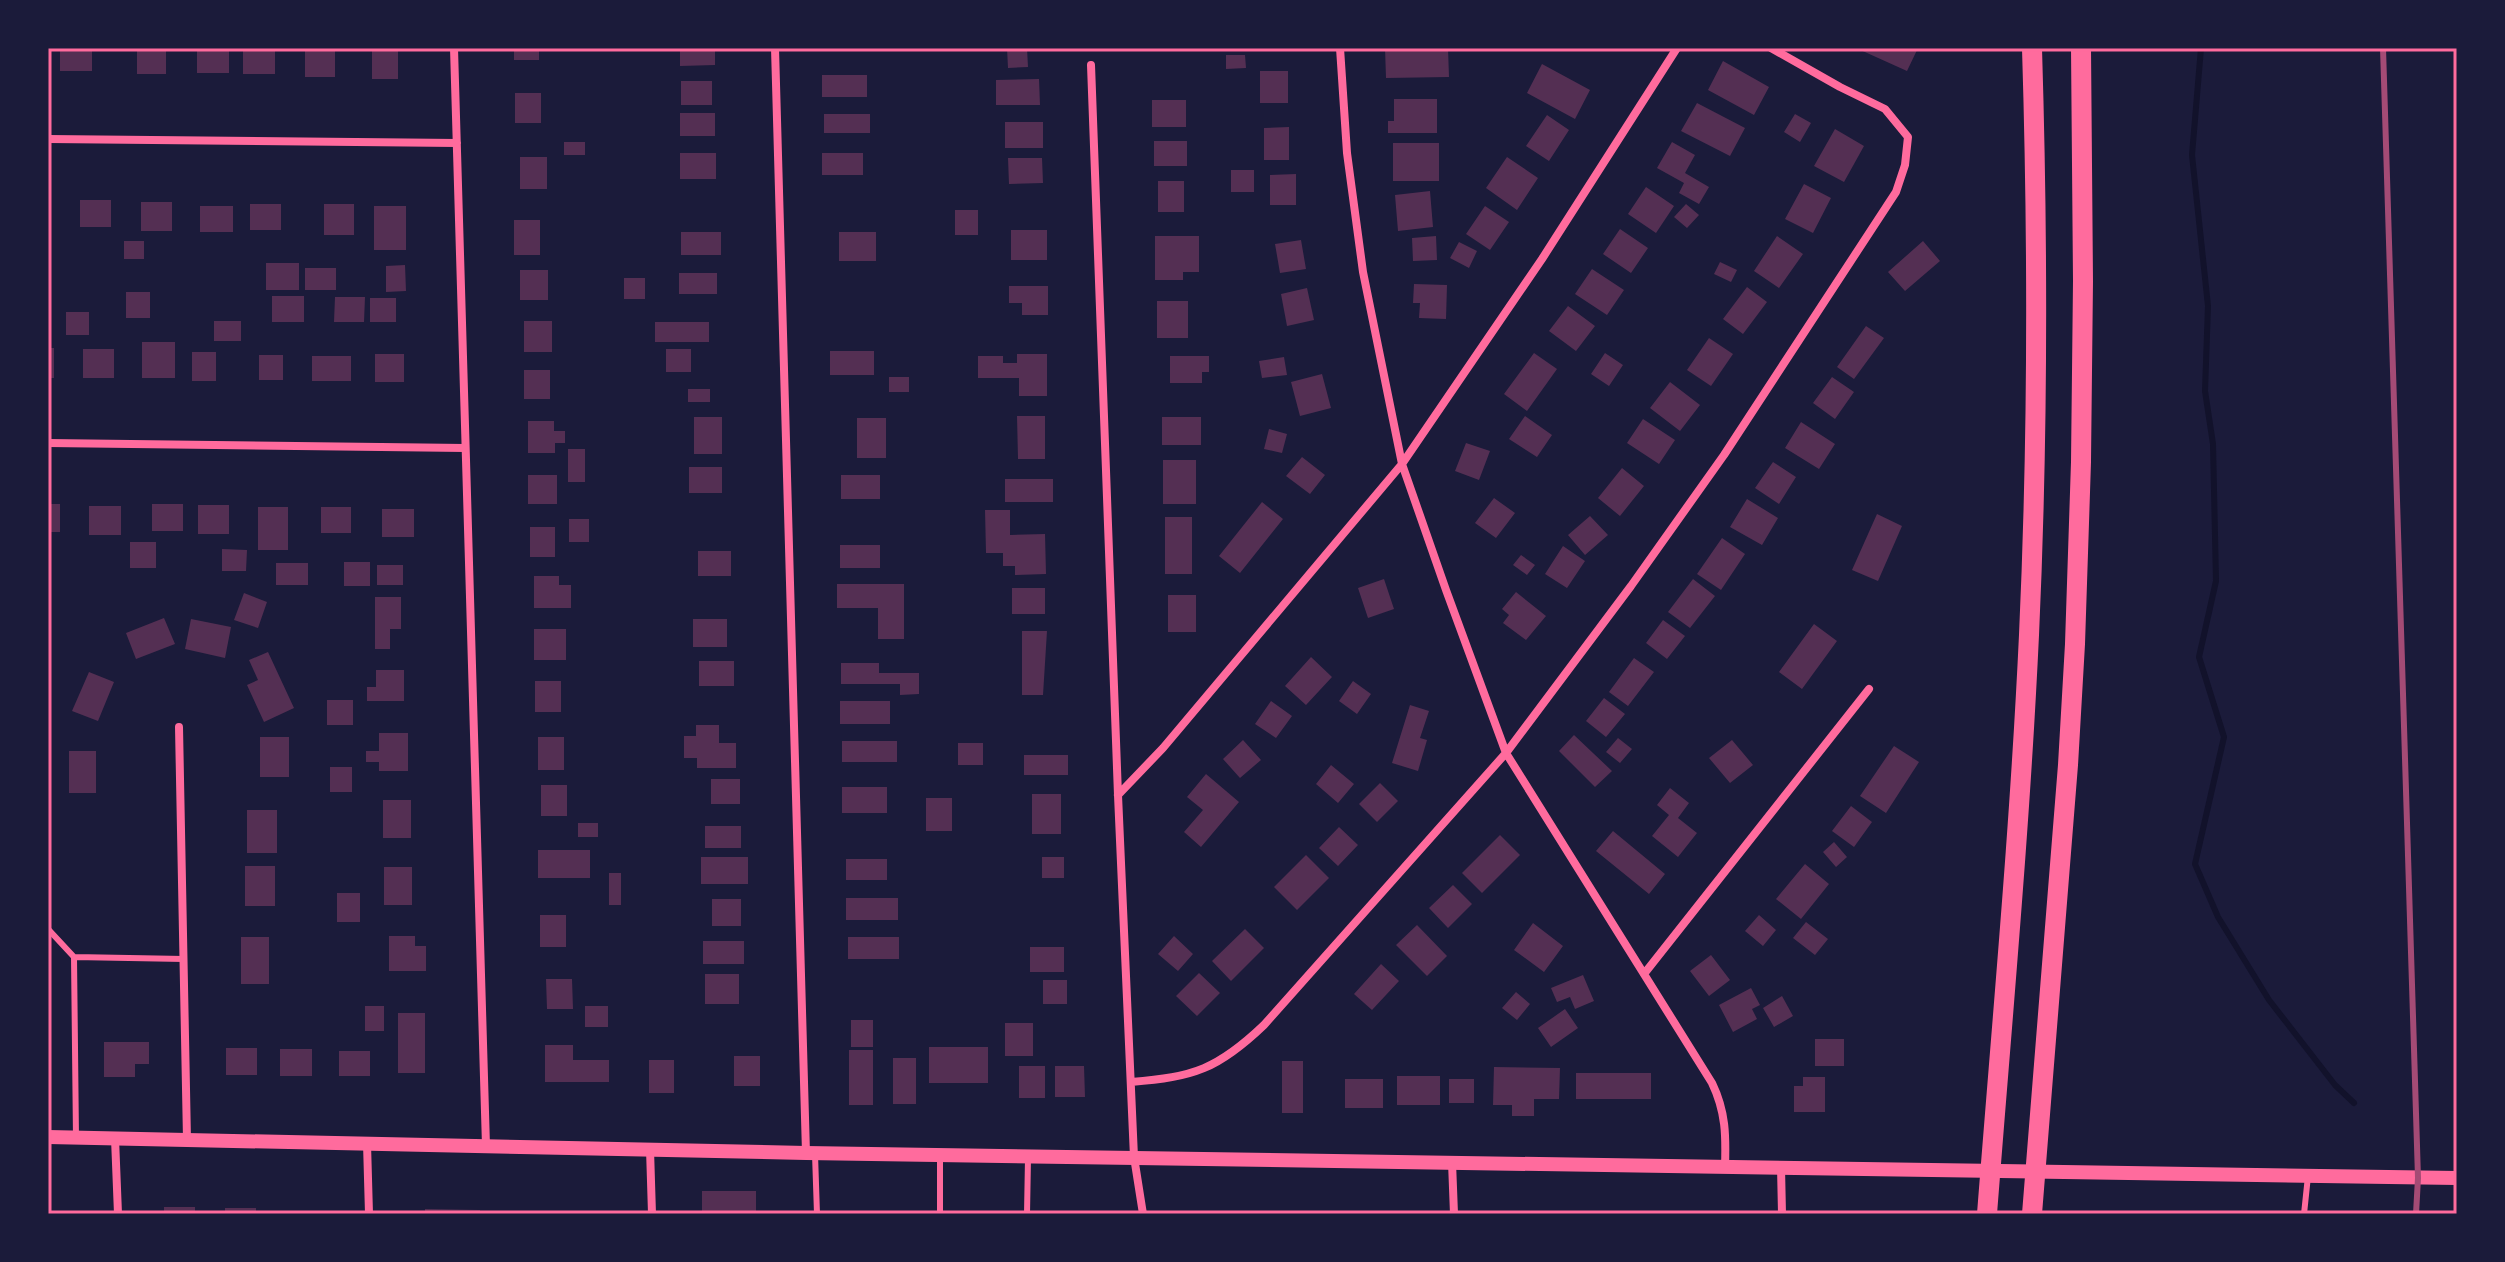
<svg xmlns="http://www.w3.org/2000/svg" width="2505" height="1262" viewBox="0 0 2505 1262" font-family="'Nunito Sans',sans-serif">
<rect width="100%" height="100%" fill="#1b1b3a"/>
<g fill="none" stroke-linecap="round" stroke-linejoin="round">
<path stroke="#12122b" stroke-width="6" d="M2201,48L2192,155L2208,306L2205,391L2213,444L2216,581L2199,657L2224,737L2195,864L2218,917L2269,1000L2335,1085L2354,1103"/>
</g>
<path fill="#542f53" d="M60,48H92V71H60Z
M137,48H166V74H137Z
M197,48H229V73H197Z
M243,48H275V74H243Z
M372,48H398V79H372Z
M514,48H539V60H514Z
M680,48H715V65L680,66Z
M1007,48H1027L1028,67L1008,68Z
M1385,48H1448L1449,77L1386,78Z
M1856,48H1918L1907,71Z
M305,50H335V77H305Z
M1226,55H1245L1246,68L1226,69Z
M1723,61L1769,87L1754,115L1708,90Z
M1542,64L1590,90L1575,119L1527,93Z
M1260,71H1288V103H1260Z
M822,75H867V97H822Z
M1039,79L1040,105H996V80Z
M681,81H712V105H681Z
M515,93H541V123H515Z
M1394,99H1437V133H1388V121H1394Z
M1152,100H1186V127H1152Z
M1697,103L1745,128L1730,156L1681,131Z
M680,113H715V136H680Z
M824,114H870V133H824Z
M1795,114L1811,123L1800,142L1784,132Z
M1547,115L1569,130L1549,161L1526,146Z
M1005,122H1043V148H1005Z
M1289,127V160H1264V128Z
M1835,129L1864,146L1844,182L1814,166Z
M1154,141H1187V166H1154Z
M564,142H585V155H564Z
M1672,142L1695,155L1685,173L1709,187L1699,204L1679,193L1684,183L1657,168Z
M1393,143H1439V181H1393Z
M680,153H716V179H680Z
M822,153H863V175H822Z
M520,157H547V189H520Z
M1507,157L1538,178L1517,210L1486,188Z
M1008,158H1042L1043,183L1009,184Z
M1231,170H1254V192H1231Z
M1296,174V205H1270V175Z
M1158,181H1184V212H1158Z
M1804,184L1831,198L1813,233L1785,219Z
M1646,187L1674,206L1656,233L1628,214Z
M1430,191L1433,227L1398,231L1395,195Z
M80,200H111V227H80Z
M141,202H172V231H141Z
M250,204H281V230H250Z
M324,204H354V235H324Z
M1686,204L1699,215L1687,228L1674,217Z
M200,206H233V232H200Z
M374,206H406V250H374Z
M1485,206L1509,222L1490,250L1466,234Z
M955,210H978V235H955Z
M514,220H540V255H514Z
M1620,229L1648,248L1631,273L1603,254Z
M1011,230H1047V260H1011Z
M681,232H721V255H681Z
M839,232H876V261H839Z
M1155,236H1199V272H1183V280H1155Z
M1436,236L1437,260L1413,261L1412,238Z
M1777,236L1803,254L1779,288L1754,271Z
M1301,240L1306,269L1280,273L1275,244Z
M124,241H144V259H124Z
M1923,241L1940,261L1905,291L1888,272Z
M1459,242L1477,251L1469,268L1450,258Z
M1720,262L1737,270L1731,282L1714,274Z
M266,263H299V290H266Z
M405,265L406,291L386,292V266Z
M305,268H336V290H305Z
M1592,269L1624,290L1607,315L1575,294Z
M520,270H548V300H520Z
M679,273H717V294H679Z
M624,278H645V299H624Z
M1414,284L1447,285L1446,319L1419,318L1420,303H1413Z
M1009,286H1048V315H1022V303H1009Z
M1747,287L1767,302L1743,334L1723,319Z
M1307,288L1314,320L1287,326L1281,294Z
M126,292H150V318H126Z
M272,296H304V322H272Z
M335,297H365L364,322H334Z
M370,298H396V322H370Z
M1157,301H1188V338H1157Z
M1568,306L1595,326L1576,351L1549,331Z
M66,312H89V335H66Z
M214,321H241V341H214Z
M524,321H552V352H524Z
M655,322H709V342H655Z
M1866,326L1884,338L1854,379L1837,367Z
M1709,338L1733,354L1711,386L1687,370Z
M142,342H175V378H142Z
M48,348H54V378H48Z
M83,349H114V378H83Z
M666,349H691V372H666Z
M830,351H874V375H830Z
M192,352H216V381H192Z
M1534,353L1557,369L1527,411L1504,394Z
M1605,353L1623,365L1609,386L1591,374Z
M375,354H404V382H375Z
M1017,354H1047V396H1019V378H978V356H1003V363H1017Z
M259,355H283V380H259Z
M312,356H351V381H312Z
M1170,356H1209V372H1202V383H1170Z
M1284,357L1287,375L1262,378L1259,361Z
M524,370H550V399H524Z
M1322,374L1331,408L1300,416L1291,382Z
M889,377H909V392H889Z
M1832,377L1854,392L1835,419L1813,403Z
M1670,382L1700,405L1680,431L1650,408Z
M688,389H710V402H688Z
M1017,416H1045V459H1018Z
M1525,416L1552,435L1537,457L1509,439Z
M694,417H722V454H694Z
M1162,417H1201V445H1162Z
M857,418H886V458H857Z
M1643,419L1675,440L1659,464L1627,443Z
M528,421H554V431H565V443H555V453H528Z
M1801,422L1835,444L1819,469L1785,448Z
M1269,429L1287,434L1282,453L1264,449Z
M1466,443L1490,451L1479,480L1455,471Z
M568,449H585V482H568Z
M1302,457L1325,475L1310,494L1286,476Z
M1163,460H1196V504H1163Z
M1773,462L1796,477L1779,504L1755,488Z
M689,467H722V493H689Z
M1622,468L1644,486L1620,516L1598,498Z
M528,475H557V504H528Z
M841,475H880V499H841Z
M1005,479H1053V502H1005Z
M1494,498L1515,513L1496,538L1475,523Z
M1747,499L1778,518L1762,545L1730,527Z
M1262,502L1283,519L1240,573L1219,556Z
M48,504H60V532H48Z
M152,504H183V531H152Z
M198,505H229V534H198Z
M89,506H121V535H89Z
M258,507H288V550H258Z
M321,507H351V533H321Z
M382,509H414V537H382Z
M985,510H1010V535L1045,534L1046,574L1015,575V566H1003V553H986Z
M1877,514L1902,526L1878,581L1852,570Z
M1590,516L1608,535L1585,555L1568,535Z
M1165,517H1192V574H1165Z
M569,519H589V542H569Z
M530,527H555V557H530Z
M1722,538L1745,554L1721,590L1697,574Z
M130,542H156V568H130Z
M840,545H880V568H840Z
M1563,546L1585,561L1567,588L1545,574Z
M222,549L247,550L246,571H222Z
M698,551H731V576H698Z
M1521,555L1535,565L1527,575L1513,565Z
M344,562H370V586H344Z
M276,563H308V585H276Z
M377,565H403V585H377Z
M534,576H559V585H571V608H534Z
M1384,579L1394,609L1368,618L1358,588Z
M1693,579L1715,596L1690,628L1668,612Z
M837,584H904V639H878V608H837Z
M1012,588H1045V614H1012Z
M1516,592L1546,616L1526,640L1503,623L1509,615L1502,609Z
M244,593L267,602L258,628L234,620Z
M1168,595H1196V632H1168Z
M375,597H401V629H390V649H375Z
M164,618L175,644L136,659L126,633Z
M191,619L231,627L225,658L185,649Z
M693,619H727V647H693Z
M1663,620L1685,636L1667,659L1646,643Z
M1814,624L1837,641L1802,689L1779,672Z
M534,629H566V660H534Z
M1022,631H1047L1043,695H1022Z
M268,652L294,708L264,722L247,685L258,680L249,660Z
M1311,657L1332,677L1306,705L1285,686Z
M1634,658L1654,672L1628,706L1609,692Z
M699,661H734V686H699Z
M841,663H879V673H919V694L900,695V684H841Z
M376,670H404V701H367V687H376Z
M89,672L114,682L98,721L72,711Z
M535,681H561V712H535Z
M1353,681L1371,694L1357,714L1339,701Z
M1604,698L1625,714L1606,737L1586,721Z
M327,700H353V725H327Z
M840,701H890V724H840Z
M1271,701L1292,716L1276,738L1255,724Z
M1410,705L1429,711L1420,738L1427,740L1418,771L1392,763Z
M696,725H719V743H736V768H697V758H684V736H696Z
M379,733H408V771H379V762H366V751H379Z
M1574,735L1612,771L1595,787L1559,751Z
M260,737H289V777H260Z
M538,737H564V770H538Z
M1618,738L1632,749L1620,763L1606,752Z
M1243,740L1261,760L1240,778L1223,759Z
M1732,740L1753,765L1730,783L1709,758Z
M842,741H897V762H842Z
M958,743H983V765H958Z
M1894,746L1919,762L1886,813L1860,796Z
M69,751H96V793H69Z
M1024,755H1068V775H1024Z
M1331,765L1354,784L1338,803L1316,784Z
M330,767H352V792H330Z
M1206,774L1239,802L1201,847L1184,832L1203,810L1187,797Z
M711,779H740V804H711Z
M1380,783L1398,801L1377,822L1359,804Z
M541,785H567V816H541Z
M842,787H887V813H842Z
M1670,788L1689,803L1678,818L1697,833L1678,857L1652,836L1669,815L1657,805Z
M1032,794H1061V834H1032Z
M926,798H952V831H926Z
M383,800H411V838H383Z
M1851,806L1872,822L1854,847L1832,831Z
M247,810H277V853H247Z
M578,823H598V837H578Z
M705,826H741V848H705Z
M1339,827L1358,845L1338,866L1319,848Z
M1613,831L1665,874L1649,894L1596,851Z
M1500,835L1520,855L1482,893L1462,873Z
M1834,842L1847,857L1836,867L1823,852Z
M538,850H590V878H538Z
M1306,855L1329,878L1297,910L1274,887Z
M701,857H748V884H701Z
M1042,857H1064V878H1042Z
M846,859H887V880H846Z
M1805,864L1829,884L1801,919L1776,899Z
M245,866H275V906H245Z
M384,867H412V905H384Z
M609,873H621V905H609Z
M1453,885L1472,904L1448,928L1429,908Z
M337,893H360V922H337Z
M846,898H898V920H846Z
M712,899H741V926H712Z
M540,915H566V947H540Z
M1759,915L1776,930L1763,946L1745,931Z
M1806,922L1828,939L1815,955L1793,938Z
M1533,923L1563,946L1544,972L1514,950Z
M1417,925L1447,956L1427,976L1396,945Z
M1245,929L1264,948L1231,981L1212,961Z
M389,936H415V946H426V971H389Z
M1174,936L1193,954L1178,971L1158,954Z
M241,937H269V984H241Z
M848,937H899V959H848Z
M703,941H744V964H703Z
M1030,947H1064V972H1030Z
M1711,955L1730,980L1709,996L1690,971Z
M1381,964L1399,981L1372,1010L1354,994Z
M1199,973L1220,993L1197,1016L1176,996Z
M705,974H739V1004H705Z
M1583,975L1594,1001L1575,1009L1570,997L1557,1002L1551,988Z
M546,979H572L573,1009H547Z
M1043,980H1067V1004H1043Z
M1751,988L1760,1005L1752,1009L1757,1019L1733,1032L1719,1005Z
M1516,992L1530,1004L1517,1020L1502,1008Z
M1782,996L1793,1016L1774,1027L1763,1008Z
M365,1006H384V1031H365Z
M585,1006H608V1027H585Z
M1565,1009L1578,1028L1551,1047L1538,1028Z
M398,1013H425V1073H398Z
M851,1020H873V1047H851Z
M1005,1023H1033V1056H1005Z
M1815,1039H1844V1066H1815Z
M104,1042H149V1064H135V1077H104Z
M545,1045H573V1060H609V1082H545Z
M929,1047H988V1083H929Z
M226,1048H257V1075H226Z
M280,1049H312V1076H280Z
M849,1050H873V1105H849Z
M339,1051H370V1076H339Z
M734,1056H760V1086H734Z
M893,1058H916V1104H893Z
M649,1060H674V1093H649Z
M1282,1061H1303V1113H1282Z
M1019,1066H1045V1098H1019Z
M1055,1066H1084L1085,1097H1055Z
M1494,1067L1560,1068L1559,1099H1534V1116H1512V1105H1493Z
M1576,1073H1651V1099H1576Z
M1397,1076H1440V1105H1397Z
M1803,1077H1825V1112H1794V1086H1803Z
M1345,1079H1383V1108H1345Z
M1449,1079H1474V1103H1449Z
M702,1191H756V1214H702Z
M164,1207H195V1214H164Z
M225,1208H256V1214H225Z
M425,1209L480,1210V1214H425Z"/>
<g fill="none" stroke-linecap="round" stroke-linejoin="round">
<path stroke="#ff6b9d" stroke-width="6" d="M48,929L74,957L184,959
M74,957L76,1138
M815,1154L817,1214
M940,1214V1155
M1027,1214L1028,1158
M2304,1214L2308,1176"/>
<path stroke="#ff6b9d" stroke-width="8" d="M454,48L486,1146
M775,48L806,1153
M1340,48L1347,153L1363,272L1402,464L1446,590L1506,753L1712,1083C1726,1112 1726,1136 1725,1167
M1091,65L1118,795L1134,1157L1143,1214
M48,139L457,143
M48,443L465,448
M179,727L187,1140
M1118,795L1163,748L1402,464L1542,259L1677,48
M1644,974L1869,689
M1131,1082C1194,1077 1218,1069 1264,1025L1506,753L1631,586L1724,455L1896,192L1905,165L1908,137L1885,109L1840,87L1771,48
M115,1138L118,1214
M367,1143L369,1214
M650,1149L652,1214
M1452,1162L1454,1214
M1781,1167L1782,1214"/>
<path stroke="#ff6b9d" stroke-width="14" d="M48,1137L806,1153L2457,1178"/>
<path stroke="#ff6b9d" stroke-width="20" d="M1987,1214C2002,1021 2020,828 2029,635C2038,439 2038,243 2032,48
M2032,1214L2068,765L2075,644L2081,462L2083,281L2081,48"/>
<path stroke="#a44b75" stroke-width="6" d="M2383,48L2418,1178L2416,1214"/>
</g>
<rect width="2505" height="1262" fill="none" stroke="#1b1b3a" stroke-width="100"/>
<rect x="50" y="50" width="2405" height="1162" fill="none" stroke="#ff6b9d" stroke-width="3"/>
</svg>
